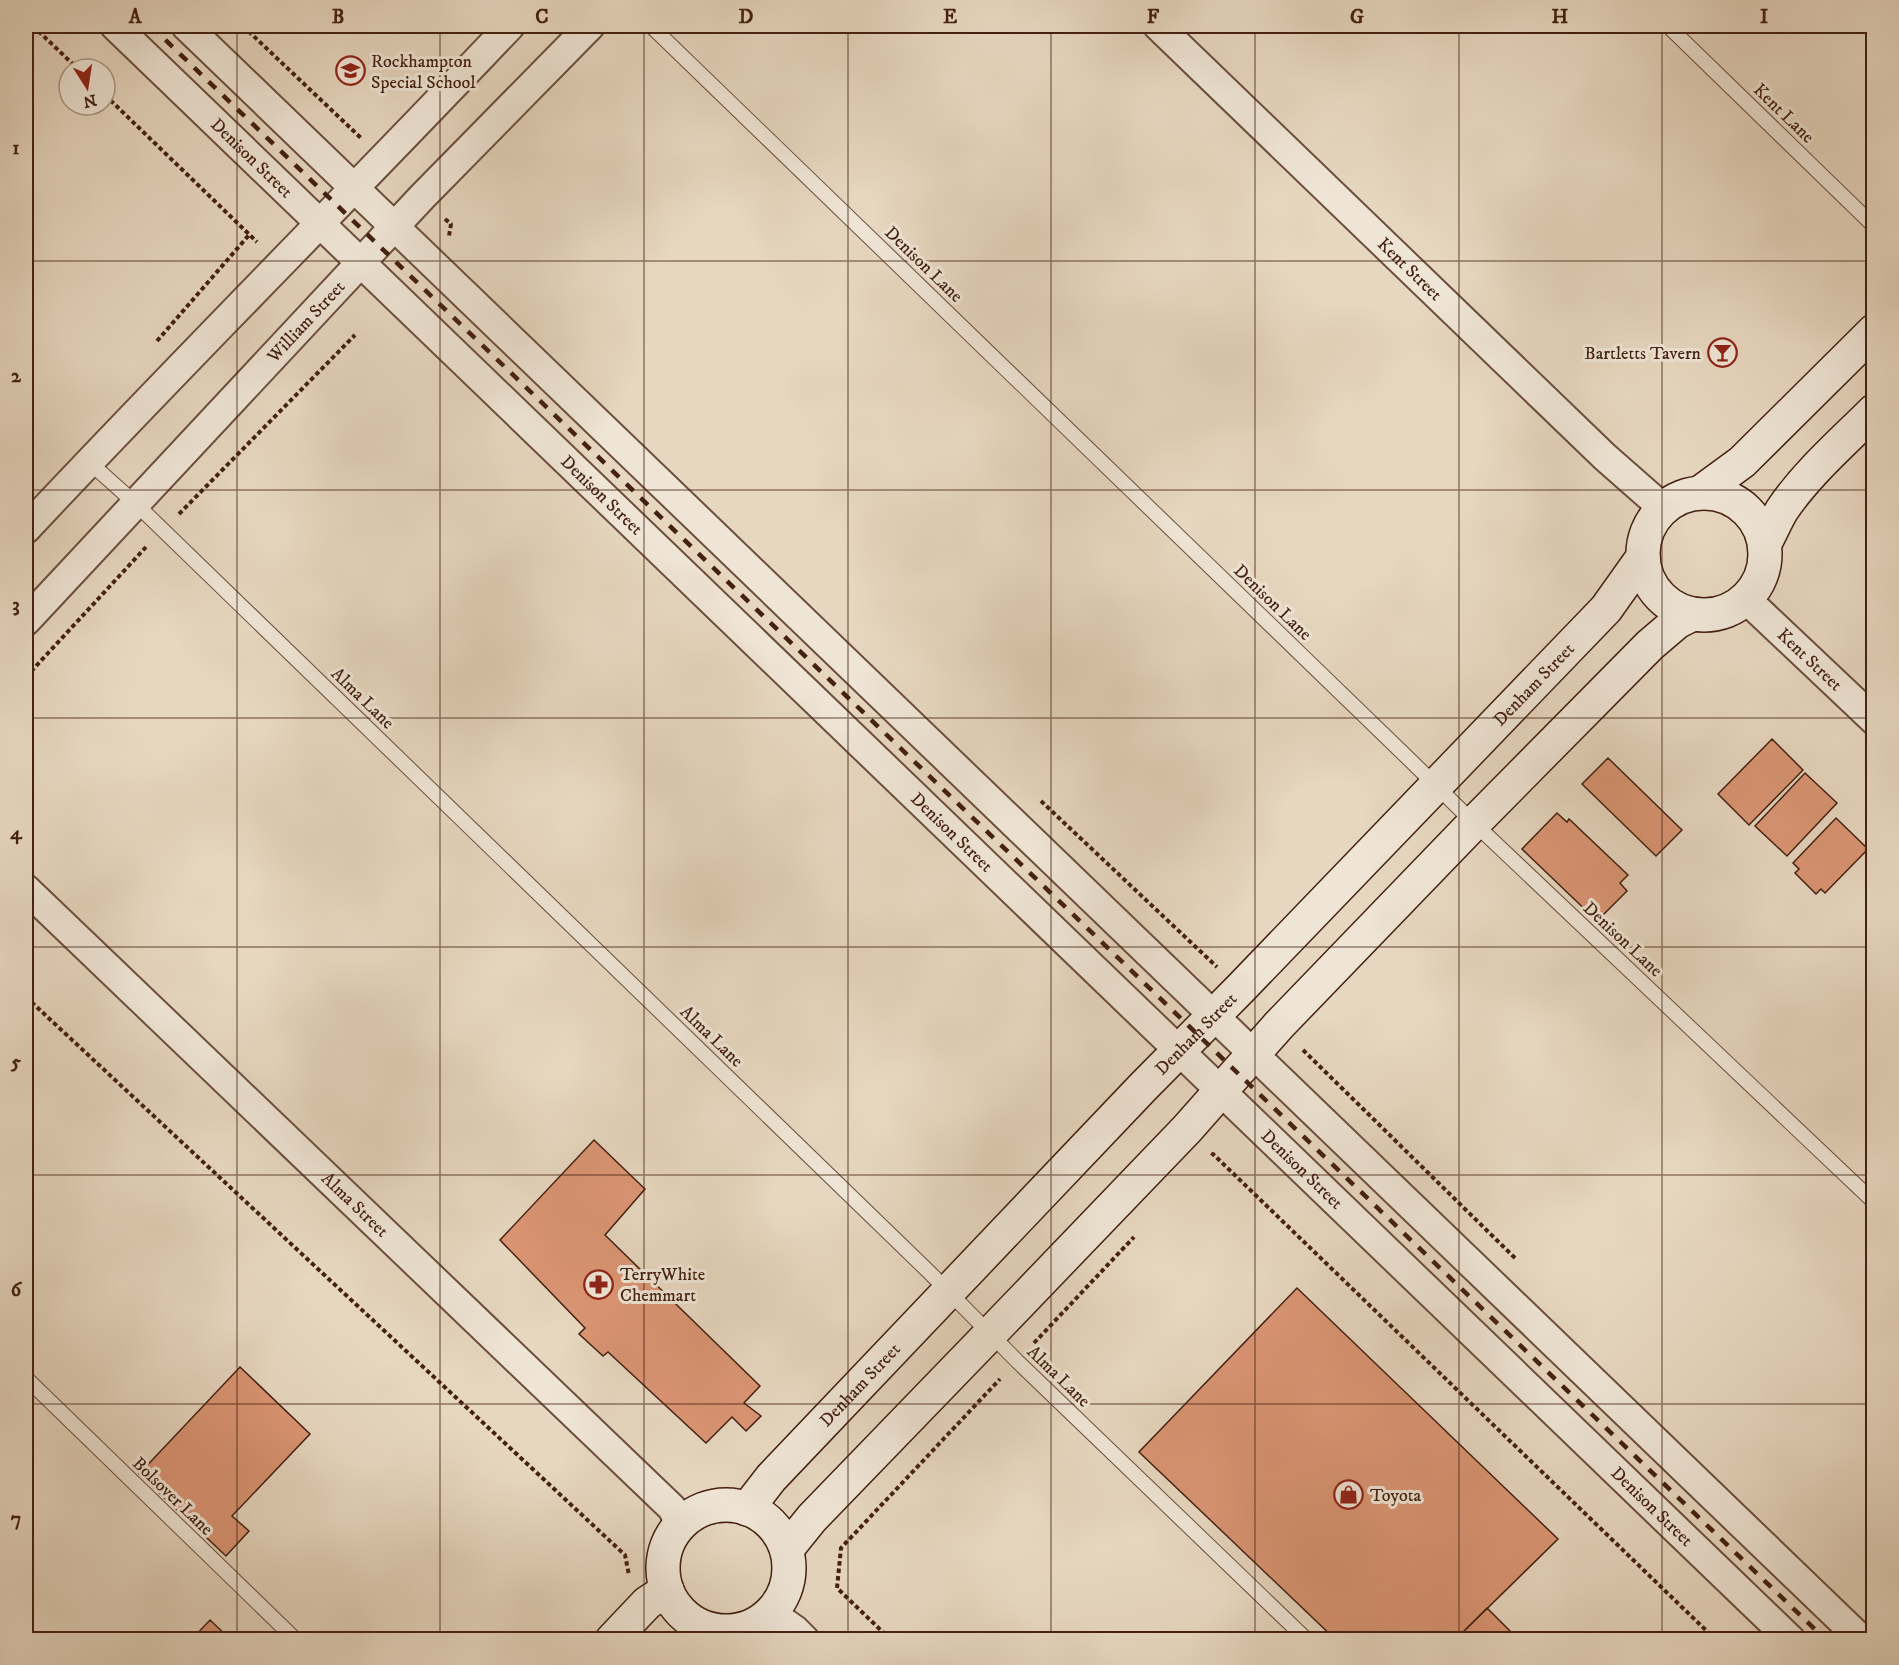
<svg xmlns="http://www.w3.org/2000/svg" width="1899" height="1665" viewBox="0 0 1899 1665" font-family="'IM FELL DW Pica',serif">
<rect width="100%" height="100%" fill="#e7d7c0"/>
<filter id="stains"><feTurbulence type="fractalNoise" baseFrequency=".00333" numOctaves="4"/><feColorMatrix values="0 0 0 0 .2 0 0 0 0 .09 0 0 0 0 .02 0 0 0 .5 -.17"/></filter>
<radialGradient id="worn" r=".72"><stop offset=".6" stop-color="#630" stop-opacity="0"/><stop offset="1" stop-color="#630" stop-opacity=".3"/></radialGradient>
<path fill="#db9574" stroke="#432011" stroke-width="1.5" d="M1772,739L1803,770L1749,825L1718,794Z
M1608,758L1682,830L1656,856L1582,784Z
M1805,773L1837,803L1787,856L1755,826Z
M1557,813L1567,822L1569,819L1628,875L1620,883L1627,891L1597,921L1522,849Z
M1836,818L1868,849L1825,893L1821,889L1816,894L1795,873L1799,869L1793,863Z
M594,1140L645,1189L605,1235L760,1386L744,1403L761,1416L746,1431L732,1417L706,1443L608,1352L603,1356L579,1334L585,1328L500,1240Z
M1297,1288L1558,1539L1455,1640H1336L1139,1452Z
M240,1367L310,1434L232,1516L249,1531L226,1556L139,1474Z
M1487,1608L1519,1640H1455Z
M210,1620L231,1640H191Z"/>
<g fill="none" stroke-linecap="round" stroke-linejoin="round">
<defs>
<path id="lane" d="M651,26L1410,760L1474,823L1874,1202
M1668,26L1874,226
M89,462L135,503L929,1272L1017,1361L1307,1640
M26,1378L296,1640"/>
<g id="street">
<path id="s1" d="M115,26L1791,1640"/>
<path d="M186,26L1862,1640"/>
<path id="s2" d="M1158,26L1605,457L1663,508"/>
<path d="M26,529C185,359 350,195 510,26"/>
<path id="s3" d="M1746,599L1874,720"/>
<path id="s4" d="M26,621L422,197L590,26"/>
<path id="s5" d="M26,889L672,1508L681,1525"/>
<path d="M771,1613L795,1630L805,1640"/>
</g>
<g id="secondary">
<path d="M1701,492L1742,462L1874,331"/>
<circle cx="1704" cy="554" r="61"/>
<path d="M1765,543C1771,532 1776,520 1782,510C1807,473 1843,442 1874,411"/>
<circle cx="726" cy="1568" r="63"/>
<path id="s6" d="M747,1509L771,1478L1143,1087L1240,989L1606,609L1643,557"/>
<path d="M787,1549L812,1518L990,1334L1187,1129L1279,1025L1474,823L1650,645L1677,622L1693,614"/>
<path d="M612,1640L647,1603L667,1590"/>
</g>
</defs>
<use href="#lane" stroke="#6c4e3d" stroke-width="16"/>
<use href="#street" stroke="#6c4e3d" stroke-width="32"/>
<use href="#secondary" stroke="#432011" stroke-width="36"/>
<path stroke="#432011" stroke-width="4" stroke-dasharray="4.5 3" stroke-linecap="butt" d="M33,26L78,69
M243,26L361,138
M105,95L257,242
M445,219L451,224L449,236
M157,341L249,235
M179,514L355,335
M26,677L146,547
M1041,801L1217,967
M26,997L625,1555L629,1575
M1303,1050L1516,1259
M1212,1156L1213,1154L1716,1640
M1034,1343L1134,1237
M891,1640L837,1588L841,1548L1000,1379"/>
<use href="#lane" stroke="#efe5d6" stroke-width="14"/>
<use href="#street" stroke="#efe5d6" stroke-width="28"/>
<use href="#secondary" stroke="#efe5d6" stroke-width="33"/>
<path stroke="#432011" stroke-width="4.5" stroke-dasharray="10 10" stroke-linecap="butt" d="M151,26L1826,1640"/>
</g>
<path fill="none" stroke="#432011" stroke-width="1.5" stroke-opacity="0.55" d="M237,26V1640M440,26V1640M644,26V1640M848,26V1640M1051,26V1640M1255,26V1640M1459,26V1640M1662,26V1640M26,261H1874M26,490H1874M26,718H1874M26,947H1874M26,1175H1874M26,1404H1874"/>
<defs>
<symbol id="school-ring" viewBox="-11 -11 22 22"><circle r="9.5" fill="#efe5d6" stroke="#8f2418" stroke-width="1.5"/><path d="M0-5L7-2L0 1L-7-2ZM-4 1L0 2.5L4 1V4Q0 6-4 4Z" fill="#8f2418"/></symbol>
<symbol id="bar-ring" viewBox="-11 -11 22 22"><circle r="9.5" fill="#efe5d6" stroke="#8f2418" stroke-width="1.5"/><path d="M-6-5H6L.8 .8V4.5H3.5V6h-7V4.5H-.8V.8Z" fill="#8f2418"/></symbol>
<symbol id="pharmacy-ring" viewBox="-11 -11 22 22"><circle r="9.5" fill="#efe5d6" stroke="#8f2418" stroke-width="1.5"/><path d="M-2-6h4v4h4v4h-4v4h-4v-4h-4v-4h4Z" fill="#8f2418"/></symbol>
<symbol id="shop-ring" viewBox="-11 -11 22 22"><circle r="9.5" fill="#efe5d6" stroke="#8f2418" stroke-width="1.5"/><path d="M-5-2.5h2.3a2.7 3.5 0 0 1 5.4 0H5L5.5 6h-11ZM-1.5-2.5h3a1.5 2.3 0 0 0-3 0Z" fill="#8f2418"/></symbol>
</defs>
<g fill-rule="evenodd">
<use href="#school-ring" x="334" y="54" width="33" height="33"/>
<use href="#bar-ring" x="1706" y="336" width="33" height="33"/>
<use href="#pharmacy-ring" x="582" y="1268" width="33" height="33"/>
<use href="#shop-ring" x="1332" y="1478" width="33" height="33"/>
</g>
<g text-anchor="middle" stroke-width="6" stroke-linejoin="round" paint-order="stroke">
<g font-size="18" fill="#432011" stroke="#efe5d6" text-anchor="start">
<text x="371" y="67">Rockhampton<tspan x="371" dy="21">Special School</tspan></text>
<text x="1701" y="359" text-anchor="end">Bartletts Tavern</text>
<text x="620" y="1280">TerryWhite<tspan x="620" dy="21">Chemmart</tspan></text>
<text x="1370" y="1501">Toyota</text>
</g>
<g font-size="18" fill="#432011" stroke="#efe5d6">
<text transform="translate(1784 113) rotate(44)" y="6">Kent Lane</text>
<text dy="6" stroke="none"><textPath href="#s1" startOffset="190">Denison Street</textPath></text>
<text transform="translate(924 264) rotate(44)" y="6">Denison Lane</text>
<text dy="6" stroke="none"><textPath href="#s2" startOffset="350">Kent Street</textPath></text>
<text dy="6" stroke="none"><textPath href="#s4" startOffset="410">William Street</textPath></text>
<text dy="6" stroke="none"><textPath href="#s1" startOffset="676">Denison Street</textPath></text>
<text transform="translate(1273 602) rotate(44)" y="6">Denison Lane</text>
<text dy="6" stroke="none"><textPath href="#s3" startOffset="88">Kent Street</textPath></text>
<text dy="6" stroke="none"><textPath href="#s6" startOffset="1140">Denham Street</textPath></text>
<text transform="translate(363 698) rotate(44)" y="6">Alma Lane</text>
<text dy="6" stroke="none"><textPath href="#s1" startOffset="1162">Denison Street</textPath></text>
<text transform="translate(1623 939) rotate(43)" y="6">Denison Lane</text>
<text dy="6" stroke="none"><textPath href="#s6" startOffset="654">Denham Street</textPath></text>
<text transform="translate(712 1036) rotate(44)" y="6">Alma Lane</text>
<text dy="6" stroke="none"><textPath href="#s1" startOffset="1648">Denison Street</textPath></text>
<text dy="6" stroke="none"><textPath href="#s5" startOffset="456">Alma Street</textPath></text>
<text transform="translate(1059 1376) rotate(44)" y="6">Alma Lane</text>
<text dy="6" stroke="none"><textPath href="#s6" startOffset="168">Denham Street</textPath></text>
<text transform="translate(173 1496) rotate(44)" y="6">Bolsover Lane</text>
<text dy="6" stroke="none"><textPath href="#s1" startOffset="2134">Denison Street</textPath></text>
</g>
</g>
<rect width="1899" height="1665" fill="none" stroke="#e7d7c0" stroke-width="66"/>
<g transform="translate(87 87) rotate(168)"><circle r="28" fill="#efe5d6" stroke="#aa9687" stroke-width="1.5"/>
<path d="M0-4.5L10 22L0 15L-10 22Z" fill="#8f2418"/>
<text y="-9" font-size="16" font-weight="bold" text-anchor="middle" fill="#432011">N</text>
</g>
<rect x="33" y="33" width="1833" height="1599" fill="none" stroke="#432011" stroke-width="2"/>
<g font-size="20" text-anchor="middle" font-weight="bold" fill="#432011">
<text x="135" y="23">A</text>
<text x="338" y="23">B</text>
<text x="542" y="23">C</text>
<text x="746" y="23">D</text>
<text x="950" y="23">E</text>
<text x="1153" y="23">F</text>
<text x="1357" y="23">G</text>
<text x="1560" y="23">H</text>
<text x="1764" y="23">I</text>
<text x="16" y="154">1</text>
<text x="16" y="382">2</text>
<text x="16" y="611">3</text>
<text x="16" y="839">4</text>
<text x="16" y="1068">5</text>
<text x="16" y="1296">6</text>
<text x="16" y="1525">7</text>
</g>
<rect width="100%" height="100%" filter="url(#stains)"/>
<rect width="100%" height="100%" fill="url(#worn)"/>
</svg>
